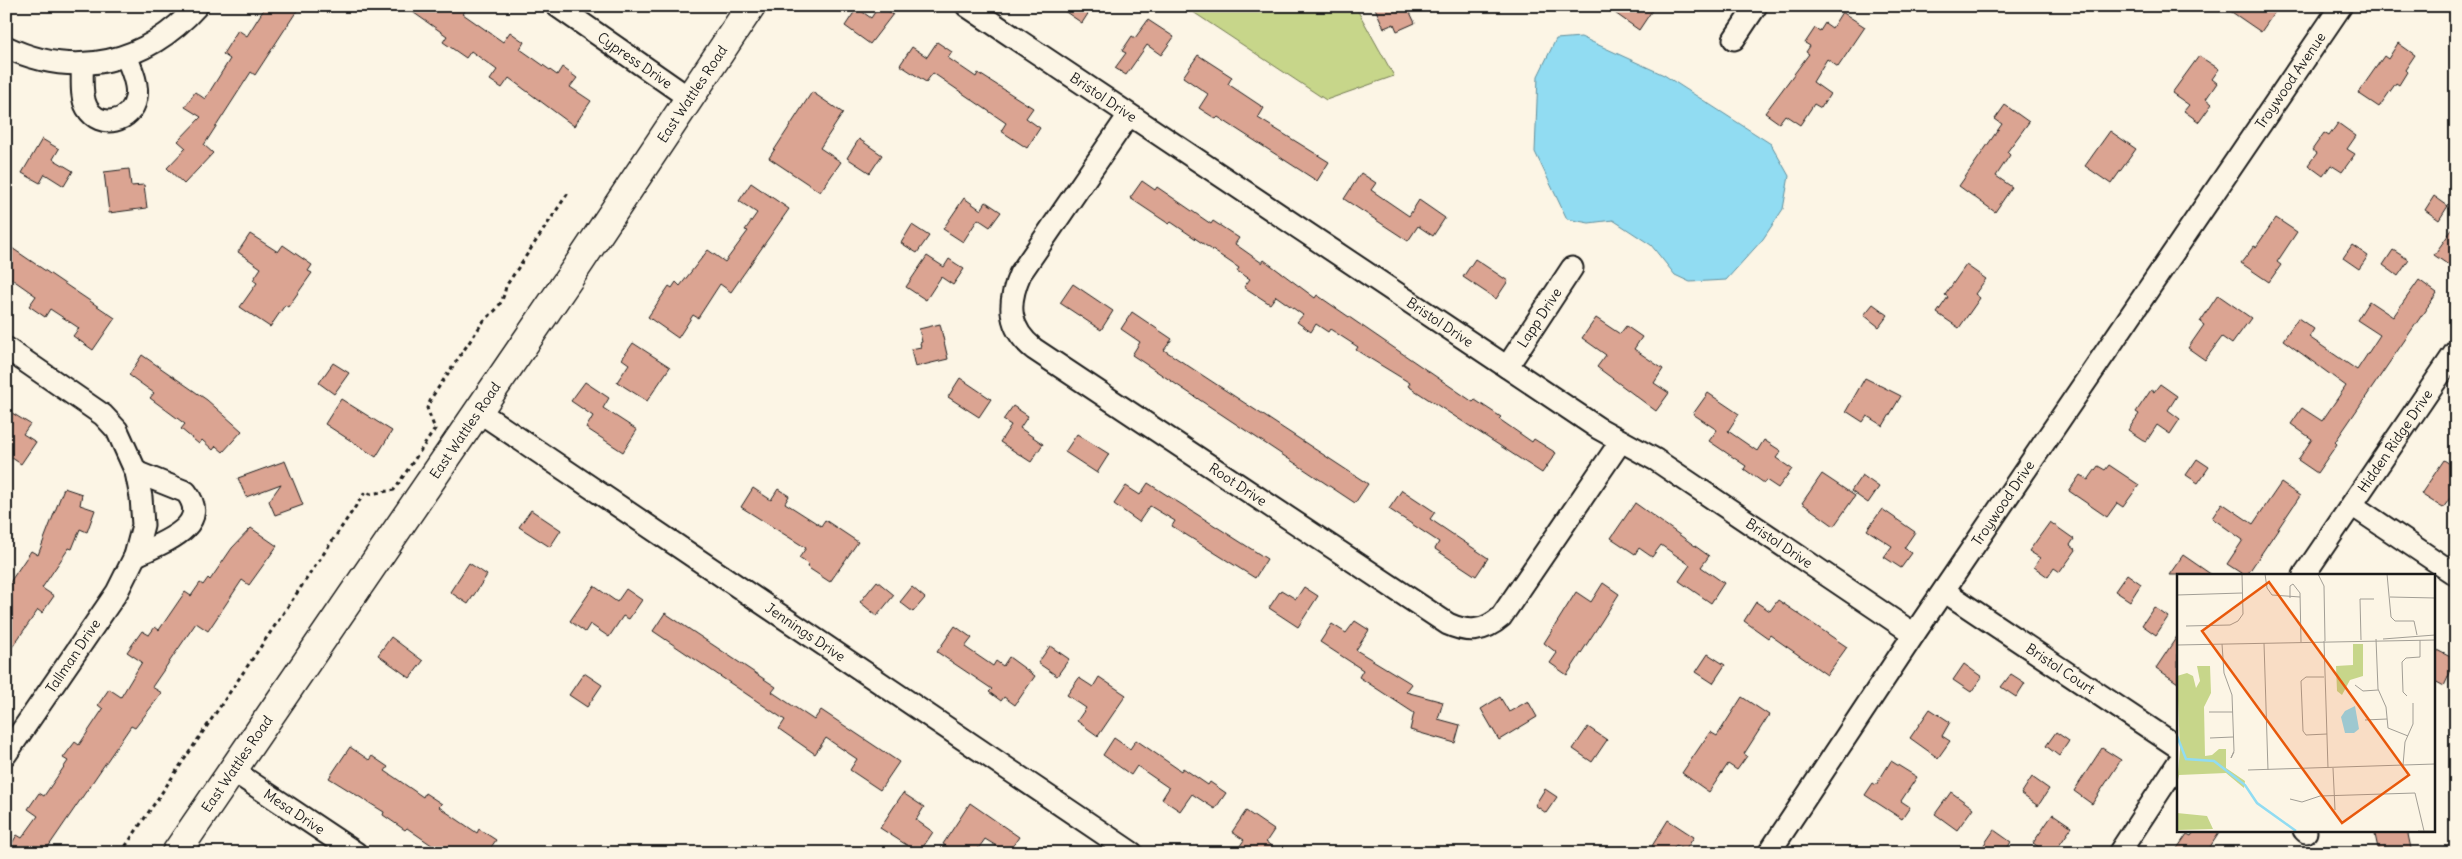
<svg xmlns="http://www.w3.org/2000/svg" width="2462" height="859" viewBox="0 0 2462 859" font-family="Delius,sans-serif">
<rect width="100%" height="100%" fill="#fcf5e5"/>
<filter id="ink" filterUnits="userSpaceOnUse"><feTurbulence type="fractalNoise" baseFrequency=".02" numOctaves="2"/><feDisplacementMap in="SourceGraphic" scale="10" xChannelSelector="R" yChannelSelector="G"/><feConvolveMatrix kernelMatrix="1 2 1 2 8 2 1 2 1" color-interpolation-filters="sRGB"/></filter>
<g filter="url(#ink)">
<path fill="#c7d68a" stroke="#727953" d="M1184,6H1355L1394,76L1326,100Z"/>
<path fill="#91dcf2" stroke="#628f9c" d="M1581,37L1664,75L1771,144L1789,176L1783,209L1763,239L1726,280L1690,282L1675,275L1651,245L1613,220L1589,223L1567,219L1535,152L1538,76L1556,39Z"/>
<path fill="#dba492" stroke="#1c1c1c" d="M266,6H300L255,75L251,72L204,145L213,153L184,184L167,168L186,148L178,141L201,117L185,107L195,92L205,99L230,59L223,54L238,30L247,36Z
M404,6H468L463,14L503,42L510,32L524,42L520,49L557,75L562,67L577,78L570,87L591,101L574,126L509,78L502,88L490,80L497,70L471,51L466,58L443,42L447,36Z
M879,6L893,14L870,44L845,26L857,8L871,18Z
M1057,6H1093L1082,23Z
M1374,6H1407L1415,23L1397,31L1394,24L1384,28Z
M1605,6H1655L1639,30Z
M2223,6H2279L2261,32Z
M1842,12L1865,27L1838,67L1827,59L1813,82L1830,94L1821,108L1814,104L1800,125L1785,115L1779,123L1765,113L1809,54L1806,52L1810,46L1805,43L1815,28L1820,31L1825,23L1832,28Z
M1148,20L1174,37L1161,55L1147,45L1126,75L1115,68L1126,53L1122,51L1132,36L1135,38Z
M937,42L952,52L948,58L976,77L978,73L1033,108L1026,118L1040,128L1027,148L1001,131L1006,123L933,73L926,82L900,65L912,47L927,57Z
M2398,43L2415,55L2405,70L2407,72L2399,85L2396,83L2379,107L2358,93L2384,56L2388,59Z
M1198,55L1232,77L1228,84L1264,108L1258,118L1329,162L1317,181L1218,117L1216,119L1199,108L1208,94L1183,77Z
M2199,56L2219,69L2212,79L2217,83L2206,99L2212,104L2199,122L2184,111L2189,105L2172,93Z
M812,92L843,113L820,148L841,162L820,192L769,158Z
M2005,105L2029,122L2007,152L2010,155L1996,176L2012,187L1995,212L1959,186L2002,124L1995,119Z
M2338,123L2356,136L2347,149L2355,154L2342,172L2331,165L2323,176L2308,165L2317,153L2312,150L2324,133L2329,136Z
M2110,131L2136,149L2111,184L2085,166Z
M42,139L59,149L53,159L73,171L64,186L45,174L40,183L22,173Z
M859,139L882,155L870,173L847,158Z
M129,169L131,186L144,185L147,208L109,213L104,172Z
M1361,173L1376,183L1371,190L1409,216L1419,200L1445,218L1433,236L1418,226L1408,241L1344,199Z
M1142,181L1155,190L1157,187L1211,224L1213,221L1239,238L1235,244L1262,263L1264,260L1315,298L1317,295L1473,402L1475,400L1501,417L1499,419L1532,442L1534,439L1556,453L1542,473L1408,386L1410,383L1356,350L1358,347L1330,329L1328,332L1316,324L1311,332L1297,322L1303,315L1276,296L1270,304L1244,287L1250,279L1237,271L1239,268L1171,222L1169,224L1130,198Z
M751,183L789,209L731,292L720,284L698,318L693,315L678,338L648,317L669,286L672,288L676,282L680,286L708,250L725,262L748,231L745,230L757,213L739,201Z
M2434,196L2448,206L2439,220L2425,210Z
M964,198L981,210L986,202L1001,212L990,227L978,219L963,242L943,229Z
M2276,218L2297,232L2277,262L2281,265L2269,282L2241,263L2254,246L2256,247Z
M2456,224V270L2434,255Z
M912,225L929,236L917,253L901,243Z
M250,234L278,252L283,245L312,265L308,271L312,273L288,307L285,305L270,327L240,307L257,283L253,280L261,268L238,252Z
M6,244L115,318L93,350L73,336L79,328L50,309L45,317L29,306L36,296L6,275Z
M2352,245L2368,256L2359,269L2343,258Z
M2393,250L2409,260L2398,276L2383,265Z
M927,256L944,267L949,259L964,269L953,285L941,277L926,300L906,287Z
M1475,259L1508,281L1496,299L1463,277Z
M1966,265L1986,279L1975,294L1980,298L1959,328L1937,313L1948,297L1945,295Z
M2419,280L2437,293L2335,442L2337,444L2317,473L2298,460L2312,439L2291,424L2302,408L2322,421L2346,386L2283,340L2298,318L2314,329L2309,337L2357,370L2380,335L2357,320L2369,301L2393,317Z
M1073,284L1113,311L1101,330L1060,303Z
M2218,295L2251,318L2232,344L2222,337L2205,360L2188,348L2204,325L2200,322Z
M1873,304L1888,315L1879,327L1864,315Z
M1132,312L1172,339L1164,350L1368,484L1355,503L1132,355L1140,342L1121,329Z
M1596,318L1620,334L1626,326L1642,337L1634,349L1663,369L1654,383L1669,393L1656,411L1597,367L1606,355L1582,338Z
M940,324L948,359L915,367L911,349L921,347L920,343L922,342L919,329Z
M633,343L670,367L647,401L617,382L629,364L622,359Z
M142,355L207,400L242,431L223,452L216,446L213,450L202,440L199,444L181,429L185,424L150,398L154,393L129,375Z
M333,363L349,373L334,394L319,383Z
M960,378L991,399L979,417L948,397Z
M1865,378L1901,396L1883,426L1867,416L1863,422L1846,411Z
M585,382L609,398L603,408L637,430L623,452L586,428L593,416L571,401Z
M2160,384L2177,396L2168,410L2180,419L2170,434L2157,425L2146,442L2128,430L2139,414L2136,412L2151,390L2154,392Z
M1708,393L1739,414L1728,431L1757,451L1764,440L1781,451L1776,458L1792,469L1778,488L1766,480L1764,483L1744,469L1746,466L1709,441L1717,430L1693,414Z
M341,399L392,431L376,457L325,424Z
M1013,406L1028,416L1020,428L1043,444L1031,462L1000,442L1011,425L1003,420Z
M12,413L30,424L23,434L36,442L21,464L6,454V421Z
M1077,434L1109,454L1097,473L1065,452Z
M2197,459L2209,467L2198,483L2186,475Z
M2444,460L2456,468V490L2443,508L2421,494Z
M285,461L303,505L275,515L269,501L281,484L246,497L238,478Z
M2109,465L2139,485L2123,507L2117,503L2107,517L2069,491L2080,475L2088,480L2098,466L2105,470Z
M1822,474L1855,496L1834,526L1802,503Z
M1862,475L1879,487L1868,503L1851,491Z
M1148,483L1267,559L1255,578L1172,526L1175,521L1150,506L1139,522L1114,504L1126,486L1140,495Z
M2281,483L2300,496L2247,575H2244L2227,564L2243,540L2212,518L2222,503L2253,524Z
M64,488L82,494L80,505L95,510L87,532L80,529L72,549L69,548L42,588L54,596L42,613L38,610L6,656V588L31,551L38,555Z
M753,488L771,500L778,489L789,496L785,503L821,526L825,520L858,542L830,582L807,567L808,564L799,558L806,548L741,507Z
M1402,490L1435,512L1430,519L1488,558L1476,576L1435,549L1439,542L1389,509Z
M1635,503L1709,556L1701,567L1724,583L1711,603L1679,581L1690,565L1661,545L1652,557L1639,548L1635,554L1611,538Z
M1882,509L1915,532L1904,548L1912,553L1901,568L1884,557L1892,546L1867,530Z
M531,510L561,530L550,547L519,527Z
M2050,522L2074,539L2070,545L2076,550L2060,572L2054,568L2048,577L2034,567L2040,558L2029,551Z
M251,528L277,546L249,585L242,580L208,631L196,623L152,687L162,693L135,728L131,726L44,853H6L17,835L22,838L38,816L28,809L39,793L44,796L68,761L63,758L75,742L79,745L103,709L98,705L109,689L121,697L142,662L127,652L142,631L149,635L155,627L159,630L185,592L191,596L200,583L203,585L208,578L210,580L232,548Z
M2183,555L2212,575H2169Z
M469,563L487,575L468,604L450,592Z
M2127,574L2141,584L2130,601L2115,591Z
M877,581L894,595L877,616L860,602Z
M1603,583L1619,594L1567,675L1550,663L1557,653L1544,643L1576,592L1591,602Z
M594,586L617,602L626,589L642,600L629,619L623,616L609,637L590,624L585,632L570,621Z
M912,587L925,598L913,612L900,602Z
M1304,587L1318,596L1298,627L1269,608L1281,590L1296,599Z
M1778,600L1847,647L1827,675L1770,635L1768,638L1744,621L1756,602L1770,611Z
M2154,607L2168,617L2156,635L2142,625Z
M665,613L776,687L772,692L814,720L821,710L899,762L880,790L850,770L857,759L826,738L815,754L779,729L785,720L653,631Z
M1355,621L1369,630L1356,650L1412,684L1406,692L1443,702L1438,719L1460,725L1455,743L1410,730L1414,713L1359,677L1363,670L1320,642L1332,624L1346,633Z
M955,626L972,638L965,647L993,666L996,661L1003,666L1009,657L1035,676L1015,705L1004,697L1001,701L989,692L992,689L937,652Z
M2178,635V683L2156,668Z
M391,637L423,661L410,678L378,655Z
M1050,646L1069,659L1057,676L1038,663Z
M2433,648L2456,660L2444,686L2433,680Z
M1708,654L1725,665L1713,683L1696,672Z
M1964,664L1982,677L1971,692L1953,680Z
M584,673L602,685L587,707L569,695Z
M2011,674L2025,683L2016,697L2001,687Z
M1099,677L1126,695L1098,736L1077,721L1086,708L1067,695L1079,678L1093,687Z
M1500,697L1509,712L1528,701L1537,717L1499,740L1481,709Z
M1742,697L1769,715L1744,754L1747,756L1737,770L1728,764L1709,792L1682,773L1710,732L1717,736Z
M1930,709L1950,722L1942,736L1950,741L1938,758L1910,738Z
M1588,727L1607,740L1592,762L1573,749Z
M2056,732L2069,741L2059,756L2046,746Z
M1114,738L1130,749L1136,740L1181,771L1183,768L1208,785L1210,782L1226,793L1215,809L1192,794L1180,811L1162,799L1169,788L1137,766L1131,775L1103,755Z
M350,747L369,760L372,756L388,767L385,771L394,777L423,797L425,793L442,804L439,807L477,833L479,829L496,840L487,853H443L407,828L405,830L383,815L384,812L329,778Z
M2102,748L2121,760L2092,804L2074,791Z
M1891,761L1917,777L1901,801L1910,807L1902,819L1865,795L1873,783L1876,785Z
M2032,777L2049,789L2038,806L2021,794Z
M1545,789L1557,797L1546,813L1535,805Z
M1951,792L1973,808L1957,830L1935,814Z
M903,793L924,807L916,820L933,832L919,853L880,828Z
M970,803L1019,837L1008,853L985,839L975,853H956L943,844Z
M1246,811L1274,830L1266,842L1281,853H1235L1244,840L1232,832Z
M2053,814L2072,827L2054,853H2047L2033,843Z
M1668,820L1694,837L1685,851L1676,845L1671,853H1662L1652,846Z
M1994,830L2011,842L2004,853H1992L1983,846Z
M2195,830H2221L2206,853H2174L2187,834L2191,836Z
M2374,830H2407L2412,853H2379Z"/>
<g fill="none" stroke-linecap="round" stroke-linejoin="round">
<defs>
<g id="minor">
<path id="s1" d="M557,6L689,98"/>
<path id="s2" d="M967,6L1507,367L1598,428L1656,460L1914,634"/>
<path d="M1734,39L1756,6"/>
<path d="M6,47C76,80 146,63 197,6"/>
<path d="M82,65C83,78 80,96 87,108C100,130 132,122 136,98C139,85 131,68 126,56"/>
<path id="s3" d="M1129,115L1020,274C1007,304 1008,328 1034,349L1448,624C1468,633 1484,632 1501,617L1621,441"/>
<path d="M6,348L103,415L117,430L136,472L141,497L143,525L135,556L117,592L6,754"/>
<path id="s4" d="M1507,367L1572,268"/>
<path id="s5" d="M478,411L1132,853"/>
<path d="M2352,505L2456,575"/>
<path d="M135,556C158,544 214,527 186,492L136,472"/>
<path id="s6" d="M2304,575L2456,351"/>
<path id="s7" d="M1944,591L2178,747"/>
<path id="s8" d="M232,770L356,853"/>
<path d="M2304,830L2306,832"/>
<path id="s9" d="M1769,853L1914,634L2341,6"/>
<path d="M2119,853L2178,763"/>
</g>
<g id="secondary">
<path id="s10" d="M176,853L568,280L751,6"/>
</g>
</defs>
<use href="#minor" stroke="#1c1c1c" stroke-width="25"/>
<use href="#secondary" stroke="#1c1c1c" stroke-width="31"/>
<path stroke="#1c1c1c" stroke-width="3" stroke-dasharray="4 4" stroke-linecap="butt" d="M121,853L366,491L370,494L394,490L435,429L427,408L432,397L485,319C498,310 503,302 506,286L568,193"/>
<use href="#minor" stroke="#fcf5e5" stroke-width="21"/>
<use href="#secondary" stroke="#fcf5e5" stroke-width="28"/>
</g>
</g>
<g text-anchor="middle" stroke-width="4" stroke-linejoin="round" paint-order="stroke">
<g font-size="14" fill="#1c1c1c" stroke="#fcf5e5">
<text dy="5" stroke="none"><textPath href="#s1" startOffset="95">Cypress Drive</textPath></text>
<text dy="5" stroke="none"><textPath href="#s9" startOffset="932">Troywood Avenue</textPath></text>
<text dy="5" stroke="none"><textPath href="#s10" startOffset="918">East Wattles Road</textPath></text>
<text dy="5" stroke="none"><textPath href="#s2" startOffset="164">Bristol Drive</textPath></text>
<text dy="5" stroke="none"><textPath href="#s4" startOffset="59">Lapp Drive</textPath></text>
<text dy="5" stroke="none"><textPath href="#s2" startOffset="569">Bristol Drive</textPath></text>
<text dy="5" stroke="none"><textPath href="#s10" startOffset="512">East Wattles Road</textPath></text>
<text dy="5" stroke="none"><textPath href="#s6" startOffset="162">Hidden Ridge Drive</textPath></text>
<text dy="5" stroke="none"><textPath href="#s3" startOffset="521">Root Drive</textPath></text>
<text dy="5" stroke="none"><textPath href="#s9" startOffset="421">Troywood Drive</textPath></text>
<text dy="5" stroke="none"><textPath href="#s2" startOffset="974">Bristol Drive</textPath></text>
<text dy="5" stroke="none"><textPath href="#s5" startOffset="395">Jennings Drive</textPath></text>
<text transform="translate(73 656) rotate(-56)" y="5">Tallman Drive</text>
<text dy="5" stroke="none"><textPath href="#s7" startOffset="140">Bristol Court</textPath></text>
<text dy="5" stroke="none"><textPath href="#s10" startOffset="108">East Wattles Road</textPath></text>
<text dy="5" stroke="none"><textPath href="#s8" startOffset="75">Mesa Drive</textPath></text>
</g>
</g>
<g transform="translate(2177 574)">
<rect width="258" height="258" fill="#fcf5e5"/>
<path d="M176,70H186V102L173,106L165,121L160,117L159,92L176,91ZM20,92H33L34,119L27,133L28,182L35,181L42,175H49V194L68,207L67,214L49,199L2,201L0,210L3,176L0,102L10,99L16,102L19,114L23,107ZM0,239L30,242L36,255L0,256Z" fill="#c7d68a"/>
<path d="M178,132L182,155L177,159H168L164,143L168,137Z" fill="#91dcf2"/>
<path fill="none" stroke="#91dcf2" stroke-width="2.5" d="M0,162L9,185L37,187L68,211L80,229L119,257"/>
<path fill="none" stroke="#a29e95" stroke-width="1" d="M88,0L90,14L95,21L123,23M141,0L147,12L148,67M210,0L214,43L218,47H237L240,61M0,21L65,19M213,23L258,24M113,24V12L116,10L123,19L124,68M9,52L53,51L61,47L66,40L65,0M199,65L201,115L209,133L211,154L231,162M206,65L258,61M184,66L183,25H197M147,67L151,194M87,69L91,196M45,70L47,99L55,121L57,177L54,184L57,178M0,71L258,66M147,103H129L124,107L126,157L129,161L150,160M178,111L186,117L201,116M230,122L226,118L225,88L229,84L243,83V66M32,138H56M188,146L210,145M33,164L56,163M226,191L228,168L236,150V129M156,194L158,236M71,196L258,190M113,225L125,228L143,222L238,219L247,257M241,257H258"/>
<path fill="#e8590c" fill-opacity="0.15" stroke="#e8590c" stroke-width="2.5" d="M92,8L232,201L165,249L25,57Z"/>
<rect width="258" height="258" fill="none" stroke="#1c1c1c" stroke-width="2.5"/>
</g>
<rect width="2462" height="859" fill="none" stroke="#fcf5e5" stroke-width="25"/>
<rect x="12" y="12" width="2437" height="834" fill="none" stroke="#1c1c1c" stroke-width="2" filter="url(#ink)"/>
</svg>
